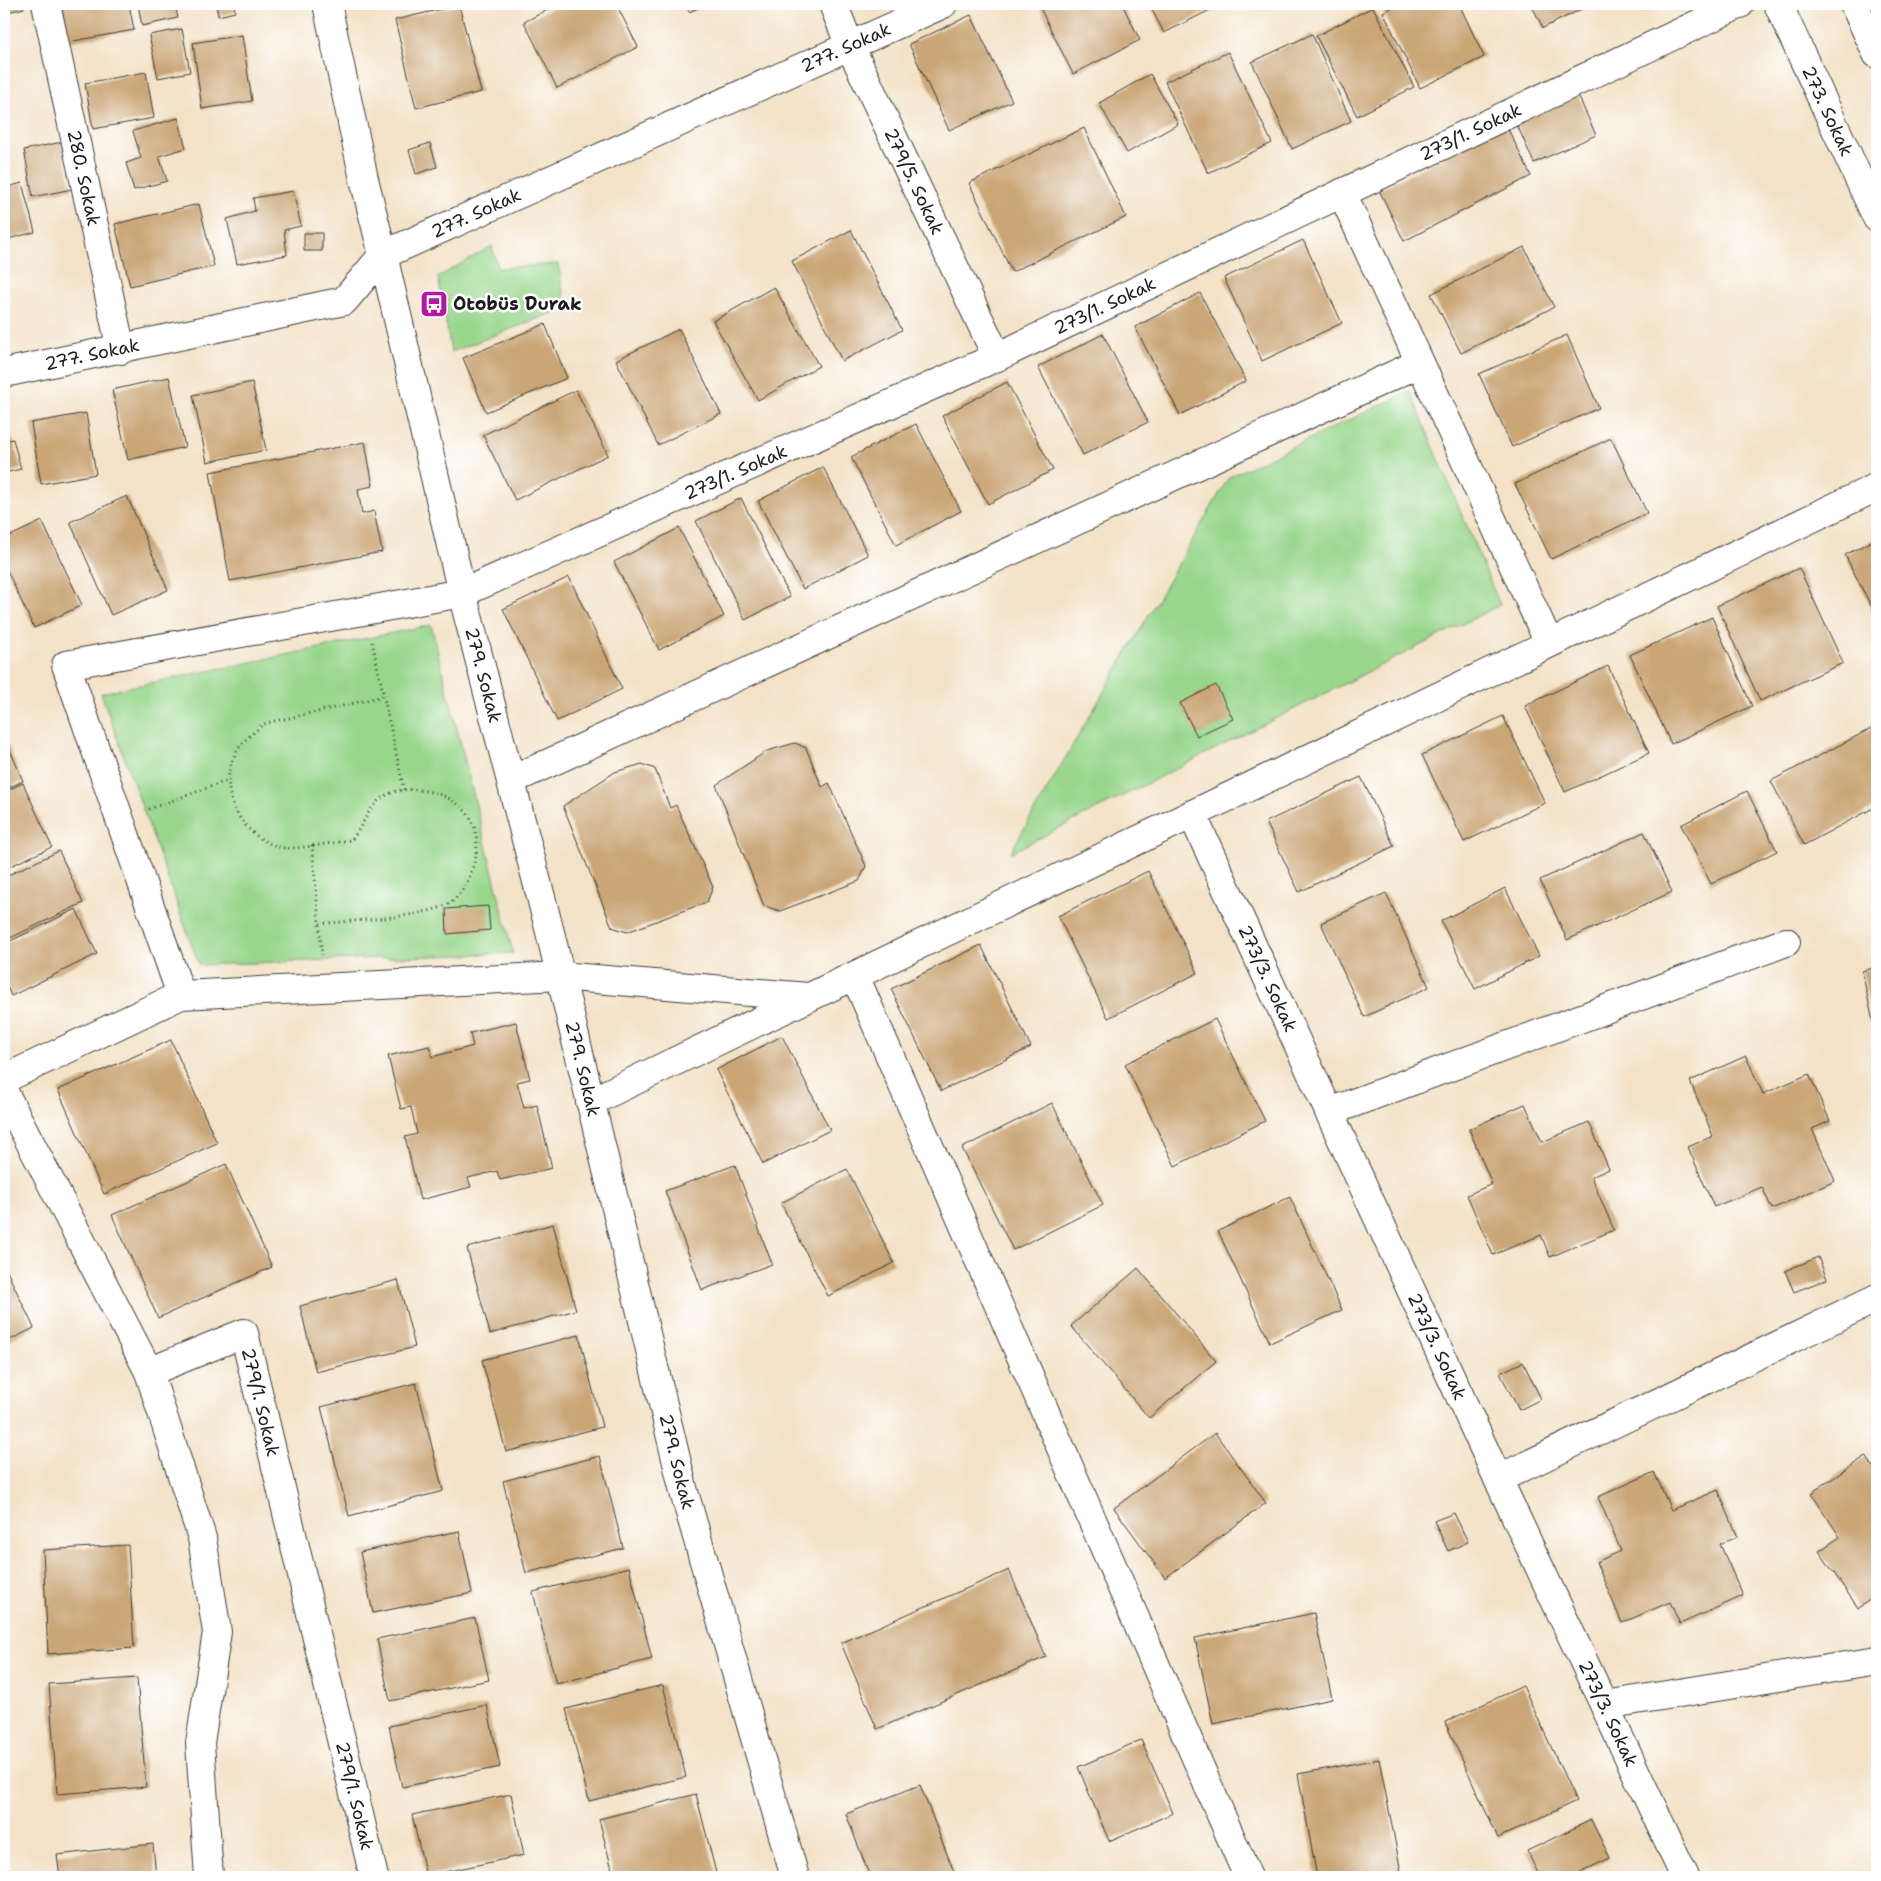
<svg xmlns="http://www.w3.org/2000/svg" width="1881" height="1881" viewBox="0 0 1881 1881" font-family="'Shantell Sans',sans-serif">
<rect width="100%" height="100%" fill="#fff"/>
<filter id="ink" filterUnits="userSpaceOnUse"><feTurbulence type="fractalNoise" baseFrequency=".02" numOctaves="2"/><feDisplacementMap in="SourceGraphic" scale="10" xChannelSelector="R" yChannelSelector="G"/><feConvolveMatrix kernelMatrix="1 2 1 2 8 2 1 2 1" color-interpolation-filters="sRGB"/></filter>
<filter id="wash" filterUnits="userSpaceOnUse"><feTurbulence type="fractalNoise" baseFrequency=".0096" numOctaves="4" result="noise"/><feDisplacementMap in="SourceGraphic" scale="20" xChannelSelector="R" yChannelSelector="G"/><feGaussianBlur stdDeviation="1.12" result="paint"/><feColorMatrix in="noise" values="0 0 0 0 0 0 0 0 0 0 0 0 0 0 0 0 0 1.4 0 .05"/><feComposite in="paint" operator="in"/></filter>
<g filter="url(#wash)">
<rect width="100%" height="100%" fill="#f3e2c7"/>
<path fill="#97d68b" stroke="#5a7954" d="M492,246L498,268L558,264L566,308L451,352L438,277Z
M1410,391L1500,605L1010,853L1229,477Z
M431,625L513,953L199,965L101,693Z"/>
<g id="blocks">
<path fill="#caa677" d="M4,4H23L24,8L4,13Z
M61,4H129L134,30L68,42Z
M138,4H175L178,18L142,26Z
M216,4H234L235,12L218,16Z
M559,4H616L638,47L557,88L524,22Z
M685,4H708L689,12Z
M1038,4H1122L1140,40L1073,74Z
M1149,4H1222L1164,33Z
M1400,4H1459L1484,57L1420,88L1383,12Z
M1531,4H1592L1543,28Z
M459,5L481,92L416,108L395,20Z
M1373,7L1414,87L1357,116L1316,36Z
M971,15L1012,101L949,130L909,44Z
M182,29L190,72L158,78L149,35Z
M1312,34L1351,121L1292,149L1252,62Z
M242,35L252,101L202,109L193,43Z
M1228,52L1272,143L1208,173L1165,82Z
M146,72L154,118L93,129L85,83Z
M1150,74L1178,124L1127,153L1099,103Z
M1576,91L1596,135L1534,163L1514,118Z
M178,118L186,148L159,156L167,181L134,190L126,163L141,158L133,131Z
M1506,125L1531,176L1404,241L1379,190Z
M1084,128L1126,217L1012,272L969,183Z
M62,142L72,189L33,197L24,150Z
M430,143L437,167L416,174L409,150Z
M22,183L35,232L4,240V188Z
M293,191L301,226L284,230L287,255L237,264L227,219L255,211L253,198Z
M199,204L214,266L130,286L115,224Z
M851,230L902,330L842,361L792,261Z
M304,233H322V251H304Z
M1303,240L1342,323L1262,361L1224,278Z
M1524,247L1554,307L1461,353L1431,294Z
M774,287L819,366L758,400L713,321Z
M1200,293L1246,381L1180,415L1135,327Z
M545,324L567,378L486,412L463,358Z
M679,329L721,414L658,445L616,360Z
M1103,334L1148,422L1083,455L1038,367Z
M1567,335L1599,408L1512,447L1479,374Z
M169,377L185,447L128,460L112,390Z
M252,382L266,450L207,462L193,395Z
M1007,382L1053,470L988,504L942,416Z
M576,390L608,455L515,500L483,435Z
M86,413L96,474L41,484L31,423Z
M916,424L961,511L896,545L851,457Z
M1611,438L1647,513L1551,559L1515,484Z
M13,439L21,469L4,473V441Z
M365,442L373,486L358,489L362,514L374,511L382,552L230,581L210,472Z
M823,467L868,555L803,589L758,501Z
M127,496L168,590L111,615L70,522Z
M741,498L790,597L745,620L696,521Z
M42,521L82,605L34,628L4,564V539Z
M679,528L724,616L659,650L614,562Z
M1877,538V618L1845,555Z
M1799,568L1843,663L1760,701L1717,606Z
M569,577L622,689L557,721L503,609Z
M1712,617L1752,706L1671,744L1630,655Z
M1608,666L1649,753L1565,792L1525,706Z
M1216,685L1233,719L1197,736L1180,703Z
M1503,716L1545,803L1464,842L1422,755Z
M1876,726L1877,806L1804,845L1771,781Z
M4,735L23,781L4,790Z
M795,743L806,748L822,787L829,783L866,866L859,881L780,911L764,906L716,785L767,751Z
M642,764L655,769L670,808L676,805L713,887L707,902L627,932L612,927L563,806L615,772Z
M1361,777L1394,846L1299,892L1266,822Z
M23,783L52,847L4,869V792Z
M1747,791L1777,851L1711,884L1681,825Z
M1644,832L1672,892L1567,940L1540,880Z
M59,851L83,903L4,941V877Z
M1148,871L1198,973L1108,1018L1058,916Z
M1505,888L1539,956L1475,989L1441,921Z
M1386,893L1429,987L1364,1017L1321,923Z
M488,906L490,930L447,934L446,909Z
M76,909L97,954L11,996L4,980V944Z
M981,945L1031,1047L941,1091L891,989Z
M1877,967V1031H1875L1862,971Z
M1215,1019L1265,1121L1175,1166L1125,1064Z
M516,1022L530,1079L517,1082L524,1108L537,1105L552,1168L500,1180L497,1171L468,1178L471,1187L420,1200L405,1137L417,1134L411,1107L401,1109L388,1056L429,1046L432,1057L473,1046L470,1033Z
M782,1036L830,1130L763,1164L716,1070Z
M171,1040L217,1143L104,1194L58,1090Z
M1746,1056L1763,1094L1809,1074L1830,1121L1812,1129L1835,1181L1772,1209L1762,1187L1714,1207L1688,1147L1713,1136L1690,1081Z
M1052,1103L1103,1205L1013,1250L962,1148Z
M1525,1104L1542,1142L1589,1122L1609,1169L1591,1177L1614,1230L1550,1257L1541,1235L1493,1255L1467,1195L1492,1184L1469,1129Z
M226,1164L272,1267L158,1318L112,1215Z
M735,1165L772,1264L702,1290L665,1191Z
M847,1169L894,1263L828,1296L781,1203Z
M1290,1197L1342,1310L1270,1343L1218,1231Z
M553,1224L576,1310L490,1334L467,1248Z
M1818,1257L1827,1279L1794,1292L1785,1271Z
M4,1265L34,1328L4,1343Z
M1138,1268L1216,1361L1149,1418L1071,1326Z
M398,1280L415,1347L316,1372L300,1306Z
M579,1335L602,1427L506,1452L482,1360Z
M1523,1362L1541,1399L1519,1410L1500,1373Z
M416,1383L443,1491L349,1516L321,1407Z
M1215,1433L1266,1503L1165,1578L1114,1508Z
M600,1456L623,1548L526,1573L503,1481Z
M1866,1456L1877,1473V1595L1858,1608L1819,1551L1840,1537L1811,1493Z
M1654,1472L1671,1510L1718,1490L1738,1537L1720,1544L1743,1596L1680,1624L1670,1602L1622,1623L1596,1562L1621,1551L1598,1497Z
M1454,1513L1468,1542L1448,1551L1434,1521Z
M459,1531L472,1593L373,1613L360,1552Z
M128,1545L134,1648L48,1654L43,1550Z
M629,1567L652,1659L556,1684L533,1592Z
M1009,1570L1046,1657L877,1729L841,1643Z
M1314,1613L1332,1699L1213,1724L1195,1638Z
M475,1618L489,1680L390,1701L377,1639Z
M137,1678L146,1787L57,1794L49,1684Z
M663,1685L686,1777L589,1801L566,1709Z
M1523,1686L1576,1801L1498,1838L1445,1722Z
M487,1705L500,1767L402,1787L389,1726Z
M1141,1740L1173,1813L1109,1841L1078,1767Z
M1379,1759L1402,1877H1317L1298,1774Z
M920,1785L956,1877H870L846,1814Z
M511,1794L524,1855L426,1876L412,1815Z
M696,1794L717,1877H614L599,1819Z
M1591,1820L1610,1858L1570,1877H1540L1527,1851Z
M153,1844L156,1877H60L57,1855Z"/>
</g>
</g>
<g filter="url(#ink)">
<use href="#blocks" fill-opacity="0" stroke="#3c3a36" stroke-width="1"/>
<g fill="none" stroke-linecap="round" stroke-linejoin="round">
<defs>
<g id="street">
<path id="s1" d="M46,4L121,350"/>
<path id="s2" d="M833,4L850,46L997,357"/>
<path d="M1342,193L1549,643"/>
<path id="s3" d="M383,255L462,593L550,932L684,1492L795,1877"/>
<path id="s4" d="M4,373L344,301L383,255L943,4"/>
<path d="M512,780L1420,363"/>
<path id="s5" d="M1192,814L1498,1479L1685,1877"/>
<path d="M855,976L1248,1877"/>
<path id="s6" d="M181,995L66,665L462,593L997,357L1740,4"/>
<path d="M4,1079L181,995L560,976L808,997"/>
<path id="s7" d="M4,1092L149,1372L244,1333L374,1877"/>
<path d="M590,1102L1877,487"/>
<path d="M1329,1112L1786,942"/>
<path d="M149,1372L202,1538L217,1632L200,1743L209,1877"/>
<path d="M1498,1479L1877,1298"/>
<path d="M1605,1705L1877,1661"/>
</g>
<g id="secondary">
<path d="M327,4L364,179L383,255"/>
<path id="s8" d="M1778,4L1877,218"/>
<path d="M1854,4L1877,54"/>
</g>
</defs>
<use href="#street" stroke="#3c3a36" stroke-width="30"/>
<use href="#secondary" stroke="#3c3a36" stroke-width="30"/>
<path stroke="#3c3a36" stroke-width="3" stroke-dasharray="1 4" stroke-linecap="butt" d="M372,642L404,790
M149,809L229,780
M312,845L322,955
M320,924C352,920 425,918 450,903C458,897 467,884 470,875C487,834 472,799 426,791C413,789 401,788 389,794C369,802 364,826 351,840C336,842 292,851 279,847C229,832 209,768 252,734C256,731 260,726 264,724C274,720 287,719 298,716C326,710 355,703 383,696"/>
<use href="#street" stroke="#fff" stroke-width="28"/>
<use href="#secondary" stroke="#fff" stroke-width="28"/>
</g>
</g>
<defs>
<symbol id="bus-square" viewBox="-11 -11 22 22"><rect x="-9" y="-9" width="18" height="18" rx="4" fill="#b5179e" stroke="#fff"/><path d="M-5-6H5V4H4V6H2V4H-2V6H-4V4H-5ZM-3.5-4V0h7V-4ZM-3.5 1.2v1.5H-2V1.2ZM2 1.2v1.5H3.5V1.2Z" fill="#fff"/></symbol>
</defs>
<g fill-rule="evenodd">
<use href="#bus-square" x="418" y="288" width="32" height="32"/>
</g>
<g text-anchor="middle" stroke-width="5" stroke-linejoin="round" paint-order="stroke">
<g font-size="18" fill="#1c1c1c" stroke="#fff">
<text dy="6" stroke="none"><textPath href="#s4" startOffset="915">277. Sokak</textPath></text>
<text dy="6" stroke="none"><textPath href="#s8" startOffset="118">273. Sokak</textPath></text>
<text dy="6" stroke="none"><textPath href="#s6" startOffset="1861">273/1. Sokak</textPath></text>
<text dy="6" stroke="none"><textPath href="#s1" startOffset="178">280. Sokak</textPath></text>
<text dy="6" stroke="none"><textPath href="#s2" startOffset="195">279/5. Sokak</textPath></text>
<text dy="6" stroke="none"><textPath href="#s4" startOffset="510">277. Sokak</textPath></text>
<text dy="6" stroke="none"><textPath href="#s6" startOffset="1456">273/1. Sokak</textPath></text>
<text dy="6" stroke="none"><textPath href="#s4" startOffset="90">277. Sokak</textPath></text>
<text dy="6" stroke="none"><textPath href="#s6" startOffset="1051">273/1. Sokak</textPath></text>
<text dy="6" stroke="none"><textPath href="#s3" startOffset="432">279. Sokak</textPath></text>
<text dy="6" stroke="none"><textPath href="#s5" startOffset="181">273/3. Sokak</textPath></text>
<text dy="6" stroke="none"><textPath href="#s3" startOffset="838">279. Sokak</textPath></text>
<text dy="6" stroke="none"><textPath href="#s5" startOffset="586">273/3. Sokak</textPath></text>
<text dy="6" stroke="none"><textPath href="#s7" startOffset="489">279/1. Sokak</textPath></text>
<text dy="6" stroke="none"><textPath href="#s3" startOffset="1242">279. Sokak</textPath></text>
<text dy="6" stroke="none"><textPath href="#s5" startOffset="991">273/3. Sokak</textPath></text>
<text dy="6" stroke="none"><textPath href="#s7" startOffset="894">279/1. Sokak</textPath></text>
</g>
<g font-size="18" font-weight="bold" fill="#1c1c1c" stroke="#fff" text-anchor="start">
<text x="453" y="310">Otobüs Durak</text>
</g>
</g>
<rect width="1881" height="1881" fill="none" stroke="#fff" stroke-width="20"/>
</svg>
